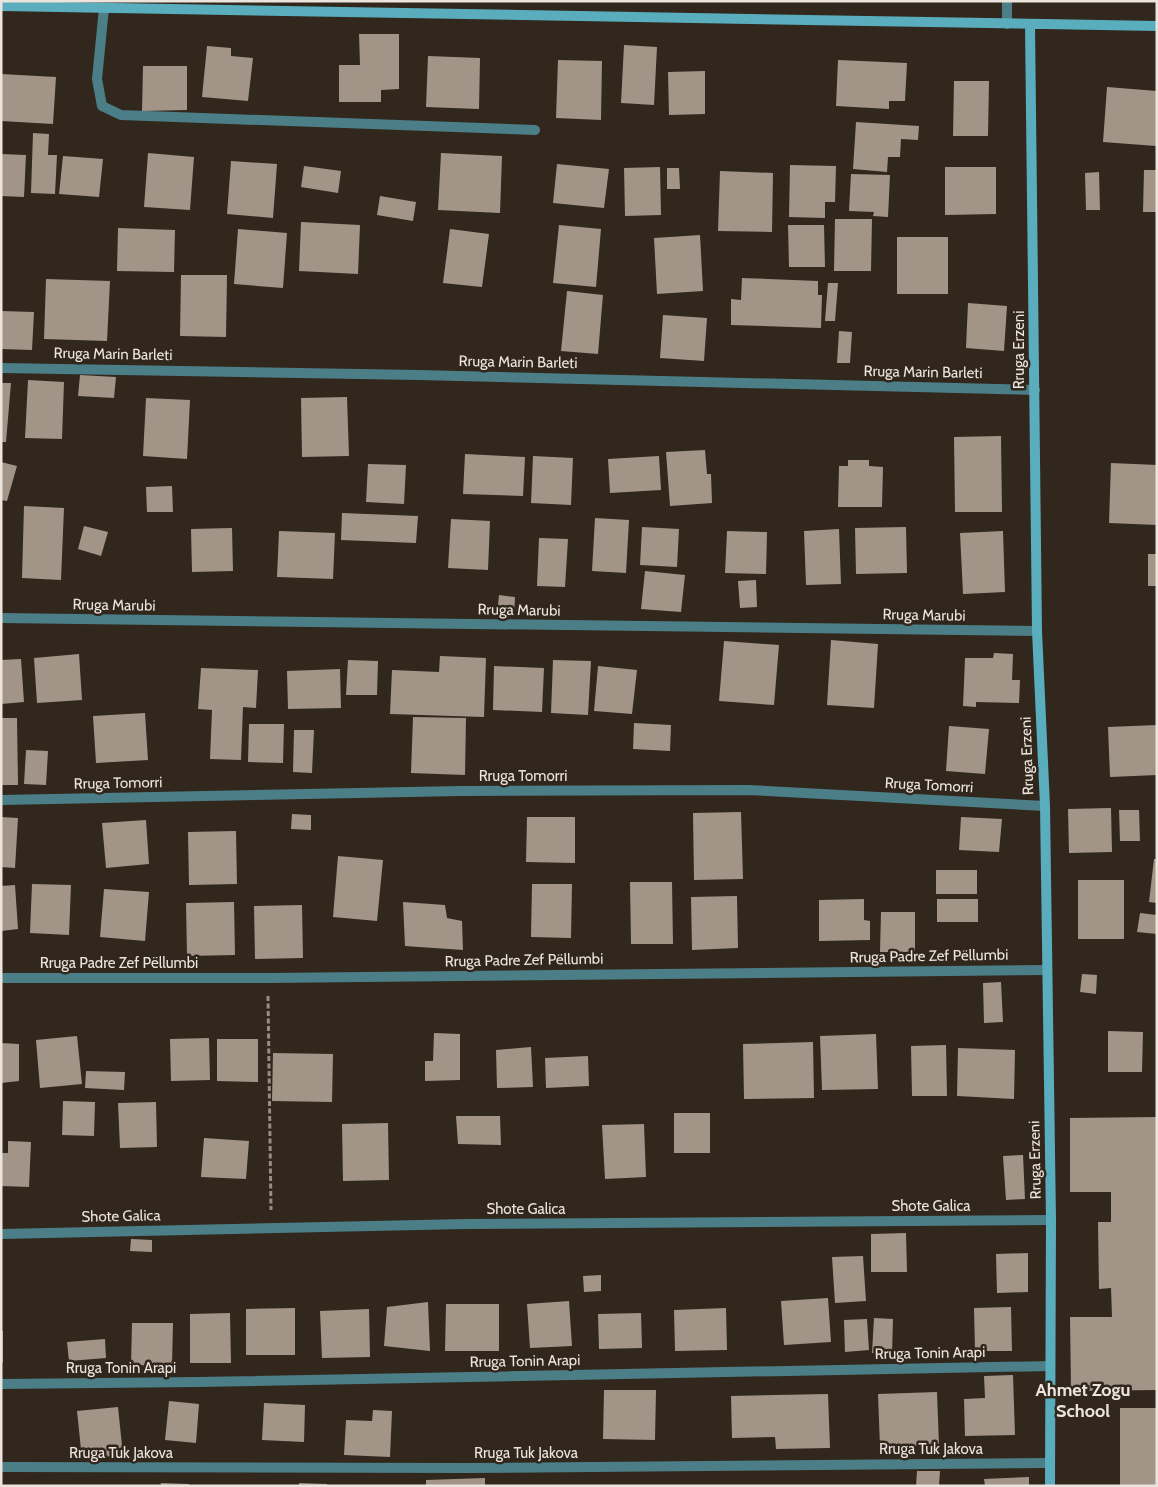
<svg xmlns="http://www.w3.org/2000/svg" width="1158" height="1487" viewBox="0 0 1158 1487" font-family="Cabin,sans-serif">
<rect width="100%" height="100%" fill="#31271c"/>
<path fill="#a29588" d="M359,34H399V89L381,90V102H339V65H360Z
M624,45L657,47L654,105L621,103Z
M207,46L231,48V56L253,58L248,101L202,97Z
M428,56L480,58L479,109L426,107Z
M558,60L602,61L601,120L556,118Z
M838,60L907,63L905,101H889V109L836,106Z
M143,66H187V110L142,111Z
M705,71V114L669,115L668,72Z
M1,74L56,77L53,124L1,121Z
M954,81H989L988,136H953Z
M1107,87L1157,91L1156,146L1103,142Z
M856,122L919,126L918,140L901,139L900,157H888L887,172L853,169Z
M33,133L49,134L48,155H57L55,194L31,193Z
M148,153L194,157L190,210L144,207Z
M441,153L502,156L500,213L438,210Z
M1,154L26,155L24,197L1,196Z
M63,156L103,159L99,197L59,194Z
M231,161L277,164L273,218L227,214Z
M557,164L609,169L604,208L553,203Z
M790,165L836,166L835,202H825V218L789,217Z
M304,166L341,171L338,193L301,187Z
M660,167L661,215L625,216L624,168Z
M945,167H996V214L945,215Z
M667,168H679L680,189H667Z
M1144,170H1157V212H1143Z
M720,171L773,173L772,232L718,231Z
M1099,172L1100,210H1086L1085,173Z
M851,174L890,175L888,217L873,216L874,212L849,211Z
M380,196L416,202L413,221L377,215Z
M835,219H872L871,271H834Z
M301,222L360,225L358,274L299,271Z
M559,225L601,229L596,287L553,283Z
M788,225H824L825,267H789Z
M118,228L175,230L174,272L117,271Z
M238,229L287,233L283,288L234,284Z
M450,229L489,234L482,287L443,283Z
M700,235L703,291L657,294L654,238Z
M897,237H948V294H897Z
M181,275H227L226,337L180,336Z
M742,278L818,281V295H822L821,328L731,325V299L741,300Z
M46,279L110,281L107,341L44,339Z
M828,283H838L835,321H825Z
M567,291L603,295L598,354L561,351Z
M968,303L1007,306L1004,351L966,348Z
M1,311L34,312L32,350L1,349Z
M663,315L707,318L704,361L660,358Z
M839,331L852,332L850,363H837Z
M80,375L116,377L114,398L78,396Z
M28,380L64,382L62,439L25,438Z
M1,383H11L6,442H1Z
M347,397L349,456L302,457L301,398Z
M146,398L190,400L187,459L143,456Z
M1001,436L1002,512H955L954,437Z
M705,450L707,474H711L712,503L670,506L666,452Z
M465,454L525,457L523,496L463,494Z
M533,456L573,458L571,505L531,503Z
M659,456L661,490L610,493L608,459Z
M848,460H869V466L883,467L882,507H838L839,466H848Z
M1,462L17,466L7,501L1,500Z
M1111,463L1157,465V525L1109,523Z
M368,464L406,465L404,504L366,502Z
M172,486L173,512H147L146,487Z
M24,506L64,508L61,580L22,578Z
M342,513L418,516L416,543L341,540Z
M595,518L629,520L626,573L592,571Z
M451,519L490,521L488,570L448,568Z
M84,526L108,532L101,556L78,549Z
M642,527L679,529L677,567L640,565Z
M906,527L907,573L856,574L855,528Z
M232,528L233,571L192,572L191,529Z
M839,529L841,584L806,585L804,531Z
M279,531L335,533L333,579L277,577Z
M727,531L767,532L766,574L725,573Z
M1003,531L1005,592L963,594L960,533Z
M539,538L568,539L565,587L537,586Z
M1148,554H1157V586H1148Z
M645,571L685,575L681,612L641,609Z
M756,580L757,607L740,608L738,581Z
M499,595L515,597L514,616L497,615Z
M831,640L878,644L874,708L827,705Z
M724,641L779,645L774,705L719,701Z
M994,653L1013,654L1012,680H1020L1019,703L976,702V707L963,706L965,658H993Z
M79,654L82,700L37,703L34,658Z
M440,656L486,658L484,717L390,714L392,670L439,672Z
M21,659L24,702L1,704V660Z
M348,660L378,661L377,695H346Z
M553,660L591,661L588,715L551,713Z
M494,666L544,668L542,712L493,710Z
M598,666L637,670L632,714L594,711Z
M201,668L258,670L256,708L243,707L241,760L210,759L212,710L198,709Z
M340,669L341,708L288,709L287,671Z
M145,713L148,760L96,763L93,716Z
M413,717L466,718L465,775L411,773Z
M1,718H17L18,785H1Z
M634,723L671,725L670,751L633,749Z
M249,724H284L283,763L248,762Z
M1157,725V775L1110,777L1108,727Z
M949,726L989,729L985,774L946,771Z
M294,730H314L312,773L293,772Z
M26,750L48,751L46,785L24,784Z
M1111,808L1112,852L1069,853L1068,809Z
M1119,810H1139L1140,841H1120Z
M741,812L743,879L694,880L693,813Z
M292,814L311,815V830L291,829Z
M1,817L18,818L15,868L1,867Z
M527,817H575V863L526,862Z
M961,817L1002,819L999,852L959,850Z
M146,820L149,864L106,868L102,823Z
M236,831L237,884L189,885L188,832Z
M338,856L383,860L377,921L333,917Z
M1154,859H1157V903L1149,902Z
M936,870H977V894H936Z
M1078,880H1124V939H1078Z
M630,882H672L673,944H631Z
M32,884L71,885L69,935L30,933Z
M532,884H572L571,938L531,937Z
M15,885L18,929L1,931V886Z
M104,889L149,892L145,941L100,937Z
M737,896L738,948L692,950L691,897Z
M864,899V920L870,921V940L819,941V900Z
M937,899H978V922H937Z
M234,902L235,955L187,956L186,903Z
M403,902L445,905L447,918L462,921L463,950L405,946Z
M302,905L303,958L255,959L254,906Z
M881,912H915V952H880Z
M1140,913L1157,915V934L1137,932Z
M1082,974L1097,975L1096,994L1080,992Z
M1001,982L1003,1022L984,1023L983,983Z
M1108,1031L1143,1032L1142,1072H1108Z
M434,1033L460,1034V1080L425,1081V1061H433Z
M876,1034L878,1089L822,1090L820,1036Z
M77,1036L82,1084L40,1088L36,1040Z
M209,1038L210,1080L171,1081L170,1039Z
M217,1039H258V1082L217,1081Z
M813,1042L814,1098L744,1099L743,1044Z
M1,1043L19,1044V1081L1,1083Z
M946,1045L947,1096H912L911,1046Z
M531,1047L533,1087L497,1088L496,1050Z
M958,1048L1015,1050L1014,1099L957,1096Z
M273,1053L333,1054L332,1102L272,1101Z
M588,1056L589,1086L546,1088L545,1058Z
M86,1071L125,1072L124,1090L85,1088Z
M63,1101L95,1102L94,1136L62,1135Z
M156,1102L157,1147L120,1148L118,1103Z
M674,1113H710V1153H674Z
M456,1116H500L501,1145L458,1144Z
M1157,1117V1390L1071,1391L1070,1317H1112L1111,1288L1099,1289L1098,1222H1111V1192H1070V1118Z
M388,1123L389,1180L343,1181L342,1124Z
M644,1124L646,1177L605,1179L602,1125Z
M204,1138L249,1141L246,1179L201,1177Z
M8,1141L31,1142L29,1187L1,1186V1153H8Z
M1023,1155L1025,1199L1006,1200L1003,1156Z
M906,1233L907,1272H871V1234Z
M131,1239L152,1240V1252L130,1251Z
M1028,1253V1292L997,1293L996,1254Z
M863,1256L866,1301L835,1303L832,1257Z
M601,1275V1291L584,1292L583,1276Z
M828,1298L831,1342L784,1345L781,1301Z
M569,1301L572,1346L530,1348L527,1304Z
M428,1302L430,1351L384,1346L387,1307Z
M446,1304H499V1351H445Z
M1011,1307L1012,1351H975L974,1308Z
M295,1308V1355H246V1309Z
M726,1308L727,1350L675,1351L674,1310Z
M369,1309L370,1357L322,1358L320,1311Z
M230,1313L231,1363H190V1314Z
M641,1313L642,1348L599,1349L598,1314Z
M874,1318L893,1319L892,1354L872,1353Z
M867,1319L869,1350L845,1352L844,1320Z
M132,1323H173L172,1366L131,1365Z
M1,1331H3V1362L1,1363Z
M105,1339L106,1358L69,1361L67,1342Z
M1013,1375L1015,1435L965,1436L964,1399L985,1398L984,1376Z
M604,1390H656L655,1440L603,1439Z
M937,1392L939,1445L880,1447L878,1394Z
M828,1394L830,1448L776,1449L775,1437L732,1438L731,1396Z
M169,1401L199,1404L196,1443L165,1440Z
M264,1403L305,1405L304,1442L262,1440Z
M118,1407L123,1455L82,1459L77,1411Z
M1120,1408H1157V1486H1120Z
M373,1410L392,1411L390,1457L344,1455L346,1420L372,1421Z
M917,1471H940L939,1486H916Z
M1029,1477V1486H985L984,1479Z
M485,1478V1486H426V1480Z
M161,1483L189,1484V1486H160Z
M299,1483L327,1484V1486H299Z"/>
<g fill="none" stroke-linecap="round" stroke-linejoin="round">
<path stroke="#968d84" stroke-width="3" stroke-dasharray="5 2.5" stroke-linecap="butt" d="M268,996L271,1210"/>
<path stroke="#4c7e87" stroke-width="10" d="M104,8L97,79L102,106L121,115L535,130"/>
<path stroke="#4c7e87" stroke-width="10" d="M1007,1V24
M1,368L418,375L1035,390
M1,618L1037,631
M1,800L461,791L749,790L1045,806
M1,978H268L1047,970
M1,1234L466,1224L1051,1220
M1,1384L198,1382L1050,1366
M1,1467L468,1468L1050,1463"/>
<path stroke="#5aadbd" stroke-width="10" d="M1,6L1157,26
M1030,25L1037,631L1045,806L1051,1220L1050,1486"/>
</g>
<g text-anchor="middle" stroke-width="5" stroke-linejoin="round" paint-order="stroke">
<g font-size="15" fill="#ece5de" stroke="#31271c">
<text transform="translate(1019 350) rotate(-90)" y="5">Rruga Erzeni</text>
<text transform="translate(113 354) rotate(1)" y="5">Rruga Marin Barleti</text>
<text transform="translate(518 362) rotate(1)" y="5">Rruga Marin Barleti</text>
<text transform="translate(923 372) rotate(1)" y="5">Rruga Marin Barleti</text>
<text transform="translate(114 605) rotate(1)" y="5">Rruga Marubi</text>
<text transform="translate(519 610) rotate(1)" y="5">Rruga Marubi</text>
<text transform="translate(924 615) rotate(1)" y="5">Rruga Marubi</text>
<text transform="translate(1027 756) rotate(-92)" y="5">Rruga Erzeni</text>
<text x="523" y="781">Rruga Tomorri</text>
<text transform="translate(118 783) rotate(-1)" y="5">Rruga Tomorri</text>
<text transform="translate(929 785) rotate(3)" y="5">Rruga Tomorri</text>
<text transform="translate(929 956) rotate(-1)" y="5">Rruga Padre Zef Pëllumbi</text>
<text transform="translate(524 960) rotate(-1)" y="5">Rruga Padre Zef Pëllumbi</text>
<text x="119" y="968">Rruga Padre Zef Pëllumbi</text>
<text transform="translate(1035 1160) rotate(-91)" y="5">Rruga Erzeni</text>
<text x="931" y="1211">Shote Galica</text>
<text x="526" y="1214">Shote Galica</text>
<text transform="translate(121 1216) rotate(-1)" y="5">Shote Galica</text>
<text transform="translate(930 1353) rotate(-1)" y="5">Rruga Tonin Arapi</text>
<text transform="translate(525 1361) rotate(-1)" y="5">Rruga Tonin Arapi</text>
<text x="121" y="1373">Rruga Tonin Arapi</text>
<text x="931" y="1454">Rruga Tuk Jakova</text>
<text x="121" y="1458">Rruga Tuk Jakova</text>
<text x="526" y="1458">Rruga Tuk Jakova</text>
</g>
<g font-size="18" font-weight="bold" fill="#ece5de" stroke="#31271c">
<text x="1083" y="1396">Ahmet Zogu<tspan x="1083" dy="21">School</tspan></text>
</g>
</g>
<rect width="1158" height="1487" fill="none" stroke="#ece5de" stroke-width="5"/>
</svg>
